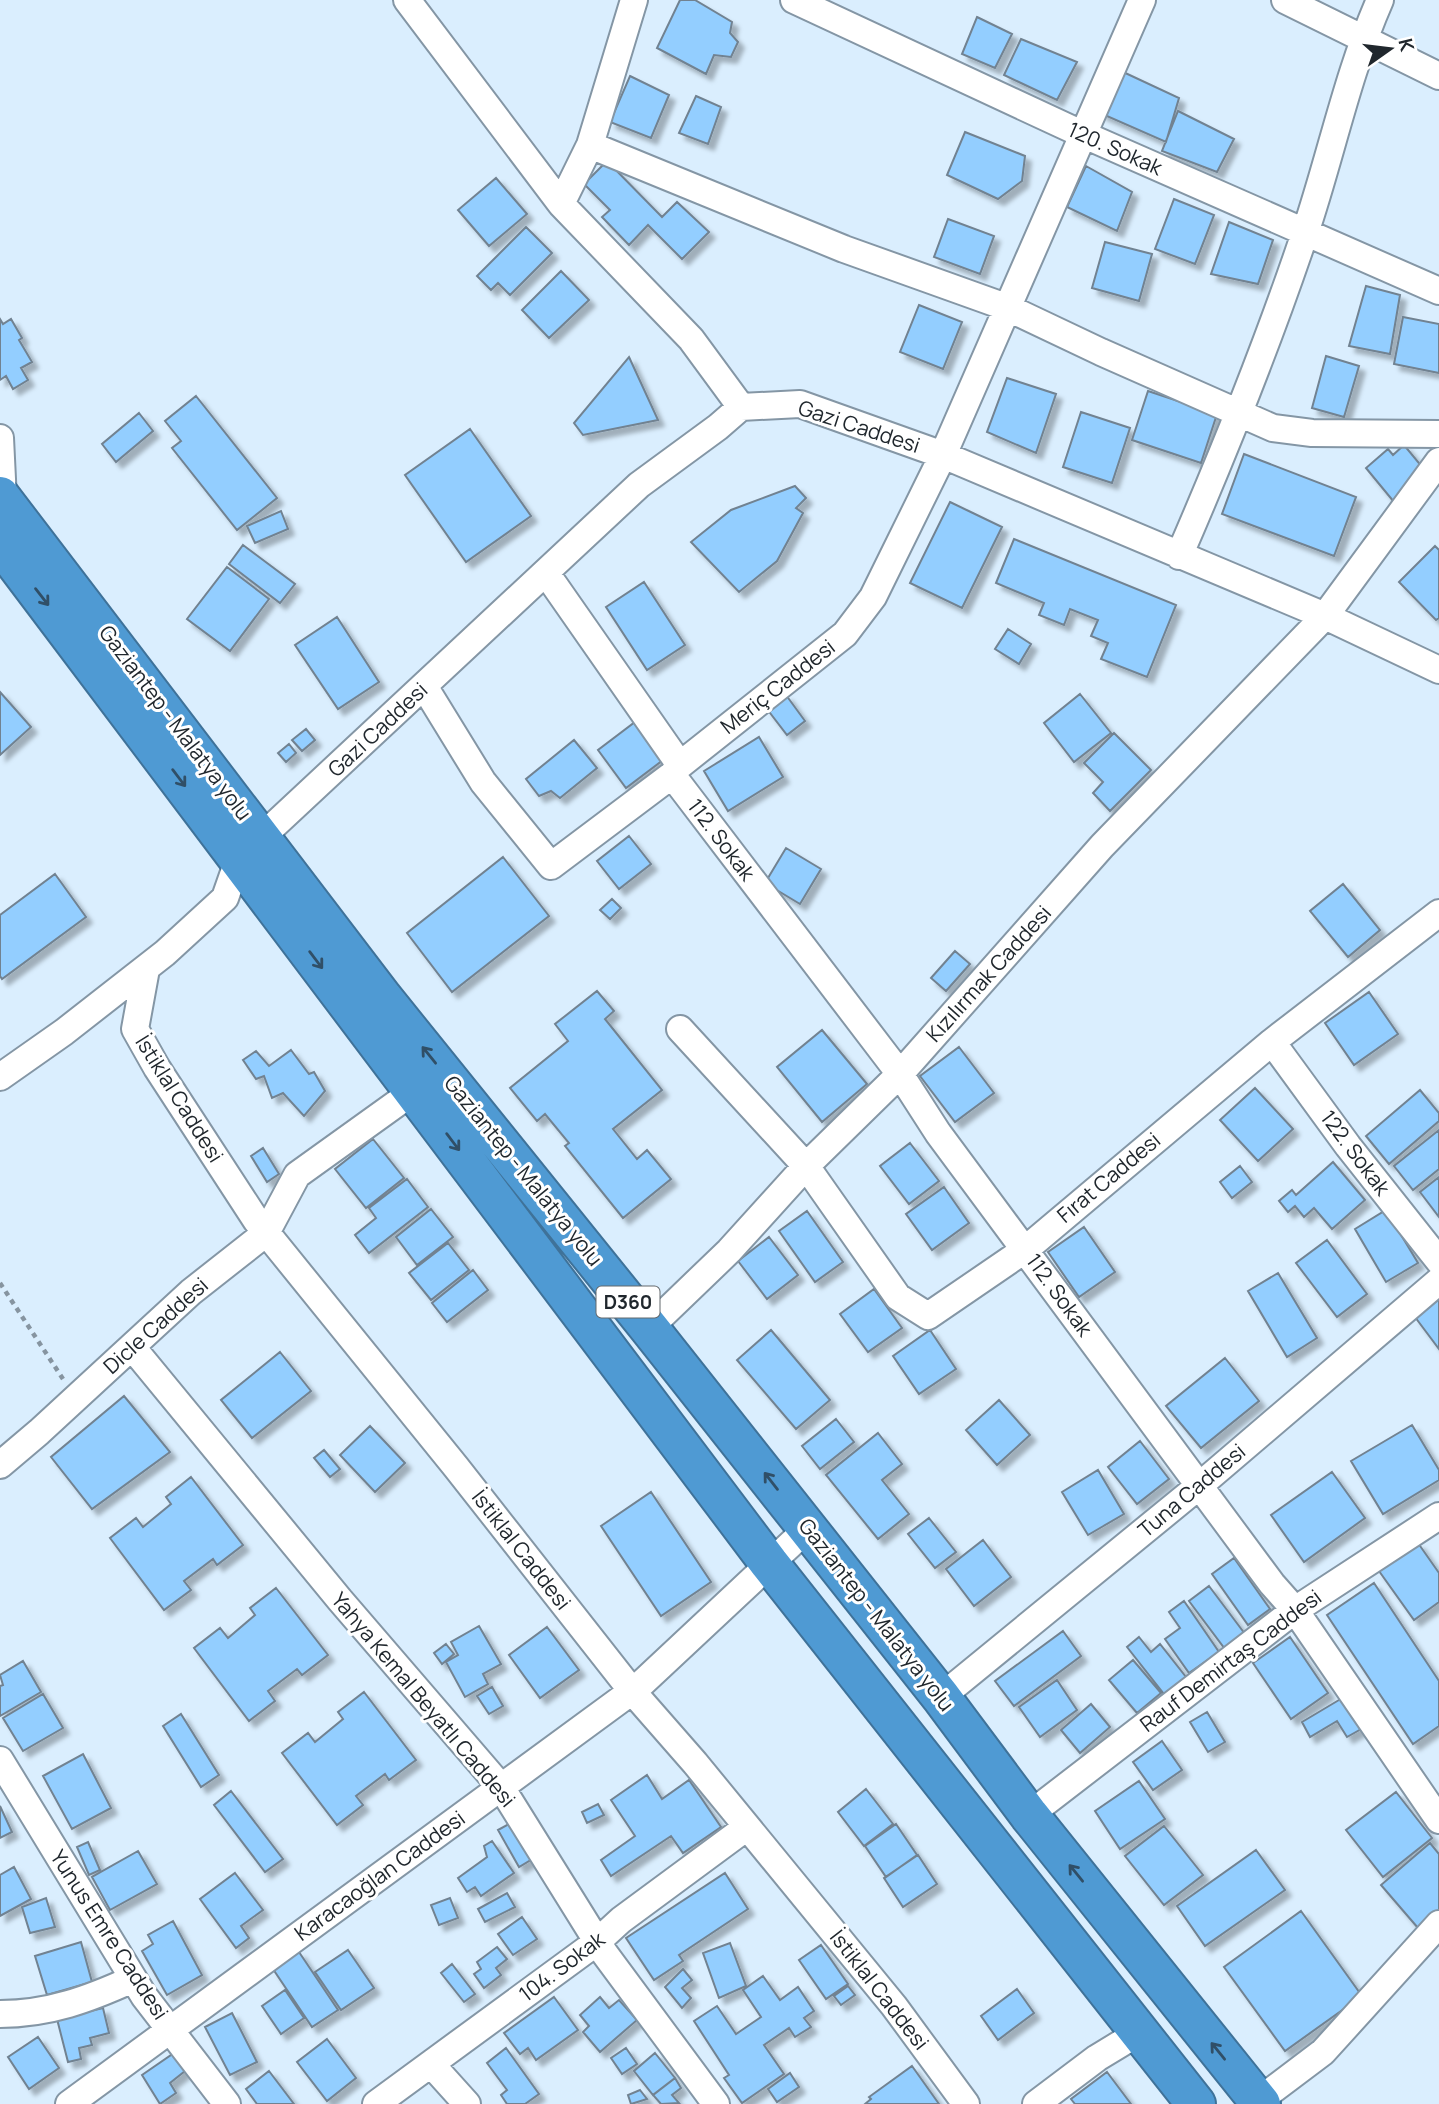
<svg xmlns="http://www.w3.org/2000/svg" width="1439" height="2104" viewBox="0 0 1439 2104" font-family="Manrope,sans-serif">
<defs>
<filter id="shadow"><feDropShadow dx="6" dy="6" stdDeviation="2" flood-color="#0004"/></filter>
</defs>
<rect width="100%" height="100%" fill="#daeefe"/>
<path fill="#93ceff" stroke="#718291" stroke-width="2" filter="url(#shadow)" d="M680,0H695L732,22L730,33L738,42L731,57L714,55L706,74L657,48Z
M977,17L1012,34L995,68L962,54Z
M1021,39L1077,62L1057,100L1004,75Z
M1121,71L1179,98L1166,142L1100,113Z
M630,76L669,95L651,138L610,122Z
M696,96L721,107L708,144L679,133Z
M1178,111L1234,139L1217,172L1162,151Z
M965,132L1025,156L1022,181L998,199L947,175Z
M607,161L662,217L677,202L709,232L682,259L648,225L629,245L602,217L610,210L584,184Z
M1086,166L1132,192L1117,231L1067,207Z
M496,178L527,214L489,246L458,210Z
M1174,199L1214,215L1195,264L1155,249Z
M948,219L994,236L980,274L934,257Z
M1229,222L1273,240L1258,284L1211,274Z
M526,227L552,253L510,295L498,283L491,290L477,276Z
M1105,242L1152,254L1139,301L1092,288Z
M561,271L589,300L549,338L522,310Z
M1366,286L1400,295L1390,354L1349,346Z
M919,305L962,322L943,369L900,352Z
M1403,317L1439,324V373L1394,364Z
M0,319L3,324L11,319L22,338L19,340L32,362L21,368L28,380L13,389L6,376L0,380Z
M1326,356L1359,366L1344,417L1312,408Z
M629,357L658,420L583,435L574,423Z
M1007,378L1056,394L1036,453L987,432Z
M1148,391L1217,414L1201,463L1132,440Z
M196,396L277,498L237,530L172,448L181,441L165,421Z
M1081,412L1130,428L1112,483L1063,467Z
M139,413L153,431L116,462L102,444Z
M470,429L531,516L466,562L405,475Z
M1404,445L1428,474L1394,502L1366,468L1388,449L1393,455Z
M1244,454L1356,497L1334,556L1222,514Z
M795,486L806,498L796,508L803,513L777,561L739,592L691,542L731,510Z
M950,502L1002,527L962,608L910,583Z
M281,511L288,529L255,543L247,526Z
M1014,539L1176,605L1147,677L1101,659L1108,643L1091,636L1098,620L1070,609L1064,625L1039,615L1044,603L996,583Z
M243,545L295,584L280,603L229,564Z
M1435,546L1439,550V618L1436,620L1399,582Z
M227,567L269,599L230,651L187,619Z
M644,582L685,645L647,670L606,607Z
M337,617L379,682L338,709L295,645Z
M1008,629L1031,644L1019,664L995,649Z
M0,692L31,727L0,755Z
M1080,694L1111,733L1074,762L1044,723Z
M786,695L805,721L787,735L767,709Z
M635,722L663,760L626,788L598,750Z
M306,729L315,740L302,751L292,740Z
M1114,733L1151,770L1110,811L1093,793L1103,782L1084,763Z
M759,737L783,777L728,811L704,771Z
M574,740L597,768L560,798L551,791L539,796L526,779Z
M289,744L296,753L286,762L278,753Z
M629,836L651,864L619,889L597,861Z
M786,848L821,869L800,904L765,883Z
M503,857L549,916L452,992L407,933Z
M55,874L86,917L2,979L0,976V915Z
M1343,884L1380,930L1348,957L1310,911Z
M612,899L621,908L610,919L600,910Z
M955,951L970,964L946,991L931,978Z
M597,991L614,1011L605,1019L662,1090L613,1129L637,1159L647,1150L671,1179L623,1218L565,1146L569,1143L545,1114L537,1121L510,1088L568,1041L555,1024Z
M1369,992L1398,1034L1354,1065L1325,1023Z
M822,1030L867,1084L822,1122L777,1067Z
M959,1047L994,1093L955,1122L920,1076Z
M291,1050L309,1074L314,1072L325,1091L304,1116L283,1093L272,1098L264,1076L256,1079L243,1060L256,1051L269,1066Z
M1255,1088L1293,1129L1258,1161L1220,1120Z
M1420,1090L1439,1113V1121L1389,1164L1366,1136Z
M1439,1130V1169L1413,1190L1394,1166Z
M373,1139L404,1178L366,1208L335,1169Z
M910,1143L939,1181L909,1204L880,1166Z
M263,1148L279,1174L267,1182L251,1156Z
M1333,1162L1365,1200L1332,1229L1314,1208L1304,1217L1295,1206L1288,1212L1279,1201L1292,1190L1296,1195Z
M1240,1166L1252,1182L1232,1198L1220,1182Z
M1439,1177V1217L1420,1192Z
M407,1179L428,1207L369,1253L355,1235L376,1218L369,1208Z
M944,1187L969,1223L932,1250L906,1214Z
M431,1209L453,1237L417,1265L396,1237Z
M1386,1210L1418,1263L1386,1282L1355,1229Z
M807,1211L843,1262L815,1282L779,1231Z
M1084,1227L1115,1272L1079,1297L1048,1252Z
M769,1237L798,1275L767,1299L738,1261Z
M1327,1240L1367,1294L1337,1317L1296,1263Z
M448,1243L469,1270L431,1300L409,1273Z
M473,1270L488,1290L447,1322L432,1303Z
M1278,1273L1317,1338L1287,1357L1248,1291Z
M874,1289L902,1328L868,1352L840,1314Z
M1439,1299V1349L1415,1317Z
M771,1330L830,1400L796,1429L737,1360Z
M930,1330L956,1369L919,1394L893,1356Z
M280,1352L311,1391L252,1438L221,1400Z
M1225,1358L1259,1401L1201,1448L1166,1406Z
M124,1396L170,1452L92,1509L51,1457Z
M999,1400L1030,1435L997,1465L966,1430Z
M836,1419L854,1442L820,1469L802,1446Z
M1412,1425L1439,1470V1480L1383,1514L1351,1461Z
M370,1426L405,1463L375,1492L340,1455Z
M878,1433L902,1464L882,1480L909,1514L878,1539L826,1475Z
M1140,1441L1169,1479L1137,1504L1108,1467Z
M324,1450L340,1469L330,1477L314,1458Z
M1098,1470L1124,1514L1088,1535L1062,1492Z
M1332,1472L1365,1518L1304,1562L1271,1515Z
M191,1477L243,1545L217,1565L213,1559L184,1581L191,1590L164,1610L110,1538L136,1518L143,1527L171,1504L166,1497Z
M651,1492L711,1582L661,1616L601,1526Z
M929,1518L956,1552L935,1568L908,1534Z
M983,1540L1011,1577L974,1606L946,1569Z
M1418,1543L1439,1573V1602L1414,1620L1379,1571Z
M1234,1558L1270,1609L1248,1625L1212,1574Z
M1374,1583L1439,1681V1726L1413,1744L1327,1615Z
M1209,1586L1245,1634L1225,1649L1189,1601Z
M276,1588L328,1655L302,1675L297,1669L268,1691L275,1701L249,1721L194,1648L220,1628L228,1638L255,1615L250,1608Z
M1184,1601L1219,1652L1189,1673L1165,1639L1180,1628L1169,1612Z
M479,1626L501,1664L483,1674L488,1684L465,1697L446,1662L458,1655L451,1642Z
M547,1627L579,1670L540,1698L509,1655Z
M1063,1631L1081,1656L1014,1706L995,1681Z
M1139,1637L1151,1652L1160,1644L1186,1677L1164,1694L1127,1647Z
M1290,1637L1328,1693L1291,1719L1253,1663Z
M446,1644L454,1654L442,1664L434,1653Z
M1133,1660L1161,1693L1137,1713L1109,1680Z
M23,1661L41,1692L0,1716V1686L3,1685L0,1675Z
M1057,1680L1077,1710L1040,1737L1019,1707Z
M492,1687L503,1706L489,1714L477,1696Z
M364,1692L416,1760L389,1780L385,1774L356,1796L363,1805L337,1825L282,1753L308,1733L315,1742L343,1719L338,1712Z
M43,1694L63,1728L23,1751L3,1718Z
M1344,1697L1363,1728L1347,1737L1337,1721L1310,1737L1302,1722Z
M1091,1704L1110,1727L1080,1753L1061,1730Z
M1207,1712L1225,1742L1208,1752L1190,1722Z
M181,1714L219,1775L201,1787L163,1726Z
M1162,1741L1182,1770L1153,1790L1133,1762Z
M83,1754L111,1808L72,1829L43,1776Z
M647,1775L662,1799L689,1780L721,1827L683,1853L671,1836L611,1876L601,1860L635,1836L611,1800Z
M1139,1781L1165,1819L1120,1849L1095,1811Z
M866,1789L893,1824L864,1846L838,1812Z
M231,1791L283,1859L265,1872L214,1805Z
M1396,1792L1432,1838L1383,1877L1346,1830Z
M598,1804L604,1815L587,1823L582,1812Z
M0,1806L12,1832L0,1838Z
M518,1819L539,1855L519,1867L498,1830Z
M896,1824L917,1855L886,1877L865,1846Z
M1164,1826L1203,1875L1164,1905L1125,1856Z
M492,1841L514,1873L481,1896L475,1887L467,1892L458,1878L487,1857L484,1846Z
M88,1842L100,1870L89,1875L77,1847Z
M1430,1843L1439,1854V1910L1418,1928L1381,1885Z
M1256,1850L1285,1890L1205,1946L1177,1906Z
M138,1851L157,1884L110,1910L92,1877Z
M918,1855L937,1884L903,1907L884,1878Z
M14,1867L31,1899L0,1916V1875Z
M235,1873L263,1910L241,1926L249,1938L236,1948L200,1899Z
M725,1873L748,1909L679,1955L683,1961L654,1980L626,1938Z
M507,1893L515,1907L485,1922L478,1909Z
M46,1898L55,1927L30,1933L22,1907Z
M450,1898L458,1918L439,1925L431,1905Z
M1301,1911L1362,1996L1285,2051L1224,1967Z
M522,1917L537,1939L513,1955L498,1934Z
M173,1921L202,1975L167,1995L142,1951L153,1944L148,1935Z
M81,1942L92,1982L47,1995L35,1956Z
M730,1943L746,1986L719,1998L703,1953Z
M821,1945L848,1984L826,1999L799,1960Z
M497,1947L507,1959L496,1968L501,1975L484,1988L474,1974L481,1969L477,1962Z
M348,1950L374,1988L341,2010L315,1972Z
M299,1952L338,2010L312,2027L273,1969Z
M452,1964L475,1994L464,2002L441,1973Z
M683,1969L692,1980L682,1988L691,1998L682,2008L665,1987Z
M763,1976L780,2000L798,1987L814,2011L804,2018L811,2027L795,2037L789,2028L764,2045L784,2074L742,2103L724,2078L729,2075L694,2021L717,2006L736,2034L761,2017L743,1990Z
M848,1986L855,1995L841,2005L834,1996Z
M1017,1989L1034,2013L998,2040L981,2016Z
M285,1990L304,2018L281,2034L262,2006Z
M554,1997L578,2030L536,2060L528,2048L520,2054L504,2033Z
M600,1997L609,2008L619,2000L637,2020L600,2052L583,2032L589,2026L580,2015Z
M103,2008L109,2033L90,2038L92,2045L79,2048L81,2059L68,2062L57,2019Z
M232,2013L257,2062L230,2075L205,2027Z
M38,2037L59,2068L29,2089L8,2057Z
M327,2039L356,2078L327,2101L297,2062Z
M506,2048L539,2094L525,2104H507L501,2095L507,2090L487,2063Z
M626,2048L637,2064L622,2074L611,2058Z
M174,2053L185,2071L170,2083L176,2093L160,2104L142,2075Z
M655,2053L675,2078L653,2095L634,2071Z
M912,2066L939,2104H865L871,2099L869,2097Z
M269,2071L294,2104H257L246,2089Z
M1107,2072L1131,2104H1075L1071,2099Z
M790,2073L799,2087L777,2102L768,2089Z
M675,2078L681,2088L672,2095L679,2103L661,2104L653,2095Z
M640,2090L647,2099L631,2104L628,2095Z"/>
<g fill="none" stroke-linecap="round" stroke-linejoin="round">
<defs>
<path id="minor" d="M407,0L561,204
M634,0L590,145L561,204L691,339L741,407
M794,0L1082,134L1439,291
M1285,0L1439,76
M590,145L844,249L1006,307L1101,352L1273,428L1312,433L1439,434
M0,438L3,500
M1179,556C1225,450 1268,343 1305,233C1331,156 1347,75 1380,0
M546,573L680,765
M424,686L483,782L551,866L672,775L680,765L845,634L873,597L943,455L1142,0
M672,775L900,1074L938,1133L1272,1584L1295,1610L1439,1820
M146,969L135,1029L157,1068L256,1220L456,1467L632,1691L695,1763L894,2006L966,2104
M680,1029L806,1166L898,1297L928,1316L1026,1249L1272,1042L1439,913
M1272,1042L1348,1146L1439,1261
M0,1077L64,1032L165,953L225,898L239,858L639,485L718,427L741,407L800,404L943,455L1325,616L1439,670
M649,1328L729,1251L806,1166L900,1074L1102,846L1325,616L1439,461
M132,1347L340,1600L501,1787L605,1954L716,2104
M0,1465L39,1432L191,1292L266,1233L297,1175L414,1091
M941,1697L1199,1486L1439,1281
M0,1760L144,1996L227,2104
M1029,1815L1295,1610L1439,1516
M0,2014C49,2014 89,1999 133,1979
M431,2064L467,2104
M1258,2101L1323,2052L1439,1924
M69,2104L639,1686L808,1528
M376,2104L597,1942L621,1920L747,1827
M1036,2104L1097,2058L1140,2032"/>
<path id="highway" d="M0,496L383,998L649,1328L941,1697L1029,1815L1261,2104
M0,543L769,1563L1196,2104"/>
</defs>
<use href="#minor" stroke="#8496a5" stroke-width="30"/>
<use href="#highway" stroke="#3f7299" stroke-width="42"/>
<path stroke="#8694a0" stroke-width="4.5" stroke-dasharray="5 5" stroke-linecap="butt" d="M0,1283L63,1379"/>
<use href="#minor" stroke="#fff" stroke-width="26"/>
<use href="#highway" stroke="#4f9ad3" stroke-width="38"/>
</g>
<defs><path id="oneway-shaft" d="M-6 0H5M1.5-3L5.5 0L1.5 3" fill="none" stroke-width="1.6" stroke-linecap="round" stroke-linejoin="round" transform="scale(1.75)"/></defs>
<g stroke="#304f67">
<use href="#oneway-shaft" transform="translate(42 597) rotate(52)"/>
<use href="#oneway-shaft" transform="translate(179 778) rotate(53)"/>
<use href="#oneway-shaft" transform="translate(316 960) rotate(53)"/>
<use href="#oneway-shaft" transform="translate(429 1055) rotate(-129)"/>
<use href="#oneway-shaft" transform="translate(453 1142) rotate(53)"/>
<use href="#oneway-shaft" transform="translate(771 1481) rotate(-128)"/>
<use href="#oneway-shaft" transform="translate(1076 1873) rotate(-129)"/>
<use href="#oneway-shaft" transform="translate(1218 2051) rotate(-129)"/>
</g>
<g text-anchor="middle" stroke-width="6" stroke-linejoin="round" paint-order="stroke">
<rect fill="#fff" stroke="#63686c" stroke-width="2" x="596.5" y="1286.5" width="63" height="31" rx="5"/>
<g font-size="19" font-weight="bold" fill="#20272d">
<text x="628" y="1309">D360</text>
</g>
<g font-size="21" fill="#20272d" stroke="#fff">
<text transform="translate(1115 149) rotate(24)" y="7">120. Sokak</text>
<text transform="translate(859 427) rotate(18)" y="7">Gazi Caddesi</text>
<text transform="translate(778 687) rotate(-38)" y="7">Meriç Caddesi</text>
<text transform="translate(175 723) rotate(53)" y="7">Gaziantep - Malatya yolu</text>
<text transform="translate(378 730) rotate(-43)" y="7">Gazi Caddesi</text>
<text transform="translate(721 840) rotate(53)" y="7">112. Sokak</text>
<text transform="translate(989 974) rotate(-48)" y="7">Kızılırmak Caddesi</text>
<text transform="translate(179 1099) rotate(58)" y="7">İstiklal Caddesi</text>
<text transform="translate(1355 1153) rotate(53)" y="7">122. Sokak</text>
<text transform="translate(523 1171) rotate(51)" y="7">Gaziantep - Malatya yolu</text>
<text transform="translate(1109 1178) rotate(-40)" y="7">Fırat Caddesi</text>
<text transform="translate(1059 1295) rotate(54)" y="7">112. Sokak</text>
<text transform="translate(156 1326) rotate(-42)" y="7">Dicle Caddesi</text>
<text transform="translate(1192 1491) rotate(-40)" y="7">Tuna Caddesi</text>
<text transform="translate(521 1550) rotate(52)" y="7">İstiklal Caddesi</text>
<text transform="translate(876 1615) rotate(52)" y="7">Gaziantep - Malatya yolu</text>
<text transform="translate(1231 1661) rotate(-37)" y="7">Rauf Demirtaş Caddesi</text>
<text transform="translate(423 1700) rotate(50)" y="7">Yahya Kemal Beyatlı Caddesi</text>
<text transform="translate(380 1876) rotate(-36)" y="7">Karacaoğlan Caddesi</text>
<text transform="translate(109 1935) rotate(57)" y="7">Yunus Emre Caddesi</text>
<text transform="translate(562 1967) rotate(-37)" y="7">104. Sokak</text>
<text transform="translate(879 1990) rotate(52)" y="7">İstiklal Caddesi</text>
</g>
</g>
<g transform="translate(1390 49) rotate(76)" stroke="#ffffff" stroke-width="5" paint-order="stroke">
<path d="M0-5L12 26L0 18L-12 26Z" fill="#20272d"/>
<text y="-10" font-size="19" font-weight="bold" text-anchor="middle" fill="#20272d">K</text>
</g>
</svg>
